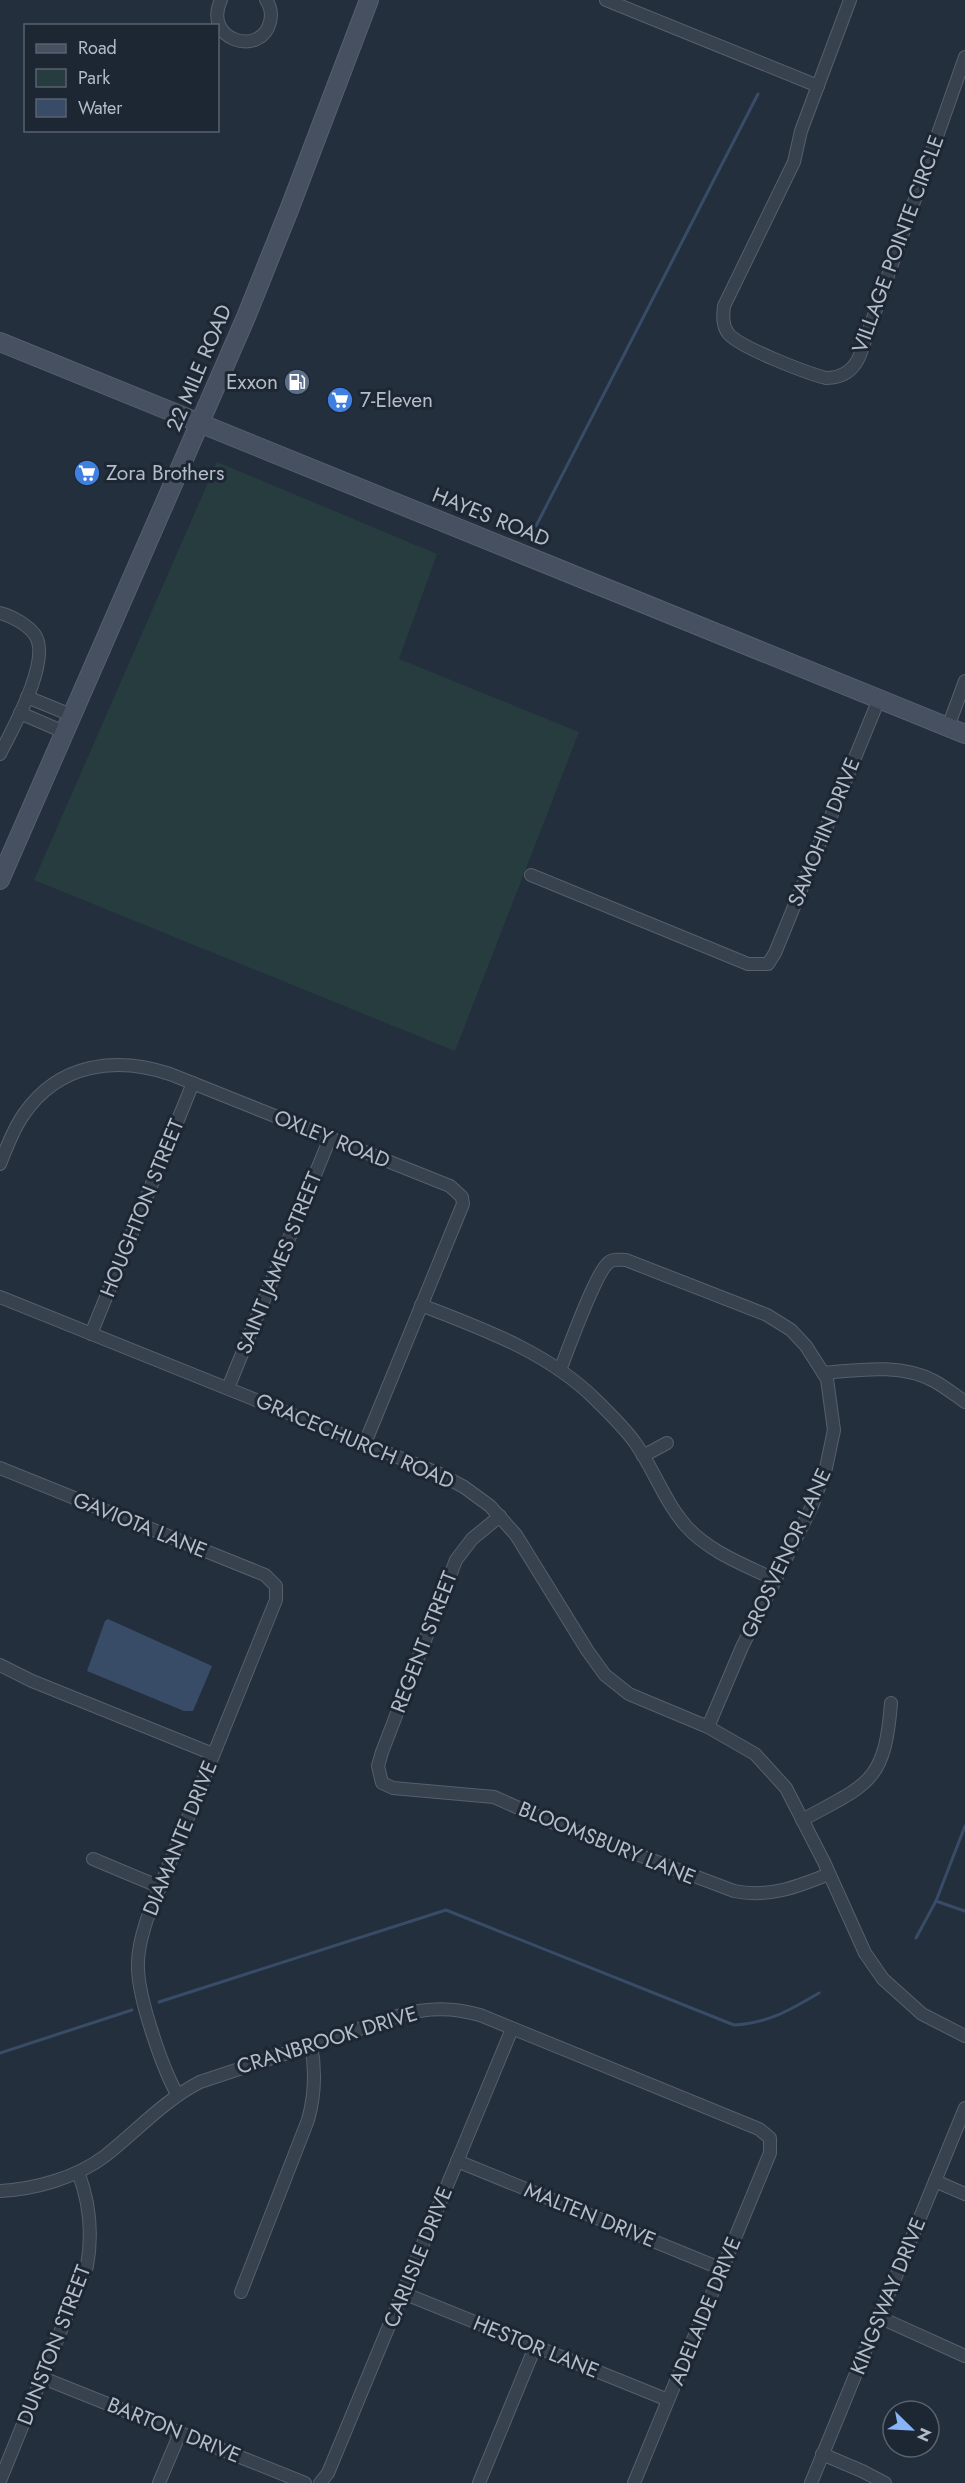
<svg xmlns="http://www.w3.org/2000/svg" width="965" height="2483" viewBox="0 0 965 2483" font-family="Jost,sans-serif">
<style>
.green{fill:#263c3f}
.water{fill:#394c67}
.lines{fill:none;stroke-linecap:round;stroke-linejoin:round}
.stream{stroke:#394c67;stroke-width:3}
.street-casing{stroke:#565f6c;stroke-width:14}
.secondary-casing{stroke:#565f6c;stroke-width:20}
.street{stroke:#38414e;stroke-width:12}
.secondary{stroke:#465061;stroke-width:18}
.labels{text-anchor:middle;stroke-width:6;stroke-linejoin:round;paint-order:stroke}
.street-label{font-size:21px;fill:#b4bcc9;stroke:#1d2633}
.poi-label{font-size:21px;fill:#b4bcc9;stroke:#1d2633;text-anchor:start}
</style>
<rect width="100%" height="100%" fill="#242f3e"/>
<!-- green -->
<path class="green" d="M 217,462 L 437,554 L 399,659 L 579,732 L 455,1051 L 34,880 Z"/>
<!-- water -->
<path class="water" d="M 108,1619 L 212,1666 L 193,1711 L 184,1711 L 87,1671 L 105,1621 Z"/>
<g class="lines">
<!-- stream -->
<g class="stream">
<path d="M 536,526 L 758,94"/>
<path d="M 936,1901 L 965,1911"/>
<path d="M 916,1938 L 936,1901 L 965,1826"/>
<path d="M 159,2002 L 446,1910 L 734,2025 C 769,2023 790,2010 819,1993"/>
<path d="M 0,2053 L 132,2010"/>
</g>
<!-- street casing -->
<g class="street-casing">
<g id="street">
<path d="M 221,0 C 202,40 261,58 270,22 C 272,14 271,7 266,0"/>
<path d="M 606,0 L 818,86"/>
<path d="M 850,0 L 801,131 L 794,162 L 724,306 C 723,315 722,325 728,333 C 738,347 807,373 826,378 C 843,378 854,370 860,355 L 965,57"/>
<path d="M 0,613 C 12,616 28,625 35,635 C 52,660 12,730 0,754"/>
<path d="M 27,697 L 71,715"/>
<path d="M 20,713 L 64,732"/>
<path d="M 948,727 L 965,681"/>
<path d="M 531,875 L 748,964 L 768,964 L 775,953 L 879,699"/>
<path d="M 0,1164 C 7,1147 13,1129 24,1114 C 59,1063 116,1056 170,1074 L 450,1186 L 462,1197 L 463,1204 L 365,1443"/>
<path d="M 0,1297 L 440,1474 L 464,1487 L 490,1506 L 516,1535 L 587,1650 L 605,1675 L 629,1694 L 708,1727 L 755,1754 L 786,1788 L 824,1862 L 865,1953 L 883,1979 L 922,2014 L 965,2036"/>
<path d="M 421,1305 C 483,1329 548,1352 596,1400 C 610,1414 625,1428 636,1444 C 654,1470 665,1502 686,1526 C 709,1552 745,1565 776,1580"/>
<path d="M 91,1334 L 193,1083"/>
<path d="M 560,1370 C 568,1350 595,1274 608,1263 C 613,1258 620,1260 626,1260 L 767,1315 L 791,1330 L 806,1346 L 827,1379 L 834,1430 L 826,1468 L 812,1506 L 742,1647 L 708,1727"/>
<path d="M 823,1373 C 858,1370 901,1363 934,1381 C 945,1387 955,1395 965,1402"/>
<path d="M 228,1388 L 330,1138"/>
<path d="M 643,1456 L 667,1443"/>
<path d="M 0,1468 L 265,1575 L 276,1586 L 276,1600 L 147,1919 C 142,1935 137,1952 138,1969 C 139,2000 162,2067 177,2094"/>
<path d="M 500,1516 L 472,1539 L 456,1560 L 382,1752 L 378,1766 L 382,1783 L 393,1788 L 494,1797 L 541,1818 L 734,1891 C 769,1898 797,1887 829,1874"/>
<path d="M 0,1665 L 32,1681 L 213,1754"/>
<path d="M 802,1820 C 868,1784 885,1783 891,1703"/>
<path d="M 93,1859 L 160,1887"/>
<path d="M 457,2161 L 722,2269"/>
<path d="M 935,2181 L 965,2194"/>
<path d="M 0,2191 C 35,2189 76,2178 105,2156 C 137,2131 163,2101 200,2082 L 401,2015 C 428,2007 453,2007 480,2015 L 759,2129 L 770,2138 L 770,2153 L 634,2483"/>
<path d="M 241,2292 L 308,2120 C 315,2095 316,2071 311,2045"/>
<path d="M 403,2293 L 668,2400"/>
<path d="M 879,2317 L 965,2356"/>
<path d="M 43,2378 L 305,2483"/>
<path d="M 822,2454 L 862,2471 L 885,2483"/>
<path d="M 0,2481 L 87,2266 C 93,2233 90,2203 78,2172"/>
<path d="M 159,2483 L 180,2433"/>
<path d="M 320,2483 L 328,2473 L 512,2029"/>
<path d="M 479,2483 L 535,2347"/>
<path d="M 811,2483 L 965,2108"/>
</g>
</g>
<!-- secondary casing -->
<g class="secondary-casing">
<g id="secondary">
<path d="M 0,342 L 965,734"/>
<path d="M 0,880 L 246,317 L 289,210 L 369,0"/>
</g>
</g>
<!-- street -->
<use href="#street" class="street"/>
<!-- secondary -->
<use href="#secondary" class="secondary"/>
</g>
<!-- icons -->
<defs>
<g id="fuel-disc" transform="scale(1.35)"><circle r="9.5" fill="#5c6f8a" stroke="#1d2633"/><path d="M-5.5-6h7V0h2V4h1.3V-2.5L3-4.5l.8-.8L6-3V5H2.5V1h-1V6h-7ZM-4.2-4.7v3.2H.2V-4.7Z" fill="#fff"/></g>
<g id="supermarket-disc" transform="scale(1.35)"><circle r="9.5" fill="#3f7fe0" stroke="#1d2633"/><path d="M-6-5.5h2.5l.6 2H6L4.5 2H-2.5L-4.4-4H-6ZM-1.5 3.2a1.3 1.3 0 1 0 .1 0ZM3 3.2a1.3 1.3 0 1 0 .1 0Z" fill="#fff"/></g>
</defs>
<g fill-rule="evenodd">
<use href="#fuel-disc" x="297" y="382"/>
<use href="#supermarket-disc" x="340" y="400"/>
<use href="#supermarket-disc" x="87" y="473"/>
</g>
<g class="labels">
<!-- street labels -->
<g class="street-label">
<text transform="translate(898 244) rotate(-70)" y="7">VILLAGE POINTE CIRCLE</text>
<text transform="translate(199 368) rotate(-67)" y="7">22 MILE ROAD</text>
<text transform="translate(491 517) rotate(22)" y="7">HAYES ROAD</text>
<text transform="translate(824 832) rotate(-68)" y="7">SAMOHIN DRIVE</text>
<text transform="translate(332 1139) rotate(22)" y="7">OXLEY ROAD</text>
<text transform="translate(142 1208) rotate(-68)" y="7">HOUGHTON STREET</text>
<text transform="translate(279 1263) rotate(-68)" y="7">SAINT JAMES STREET</text>
<text transform="translate(355 1441) rotate(23)" y="7">GRACECHURCH ROAD</text>
<text transform="translate(140 1525) rotate(22)" y="7">GAVIOTA LANE</text>
<text transform="translate(786 1553) rotate(-65)" y="7">GROSVENOR LANE</text>
<text transform="translate(424 1642) rotate(-69)" y="7">REGENT STREET</text>
<text transform="translate(180 1838) rotate(-68)" y="7">DIAMANTE DRIVE</text>
<text transform="translate(607 1843) rotate(22)" y="7">BLOOMSBURY LANE</text>
<text transform="translate(327 2040) rotate(-17)" y="7">CRANBROOK DRIVE</text>
<text transform="translate(590 2215) rotate(22)" y="7">MALTEN DRIVE</text>
<text transform="translate(418 2257) rotate(-68)" y="7">CARLISLE DRIVE</text>
<text transform="translate(888 2296) rotate(-68)" y="7">KINGSWAY DRIVE</text>
<text transform="translate(705 2311) rotate(-68)" y="7">ADELAIDE DRIVE</text>
<text transform="translate(54 2345) rotate(-69)" y="7">DUNSTON STREET</text>
<text transform="translate(536 2347) rotate(22)" y="7">HESTOR LANE</text>
<text transform="translate(174 2430) rotate(22)" y="7">BARTON DRIVE</text>
</g>
<!-- poi labels -->
<g class="poi-label">
<text x="278" y="389" text-anchor="end">Exxon</text>
<text x="360" y="407">7-Eleven</text>
<text x="106" y="480">Zora Brothers</text>
</g>
</g>
<!-- legend -->
<rect x="24" y="24" width="195" height="108" fill="#1d2633" stroke="#59626f" stroke-width="1.5"/>
<rect x="36" y="44" width="30" height="9" fill="#465061" stroke="#59626f" stroke-width="1.5"/>
<text x="78" y="54" font-size="18" fill="#b4bcc9">Road</text>
<rect x="36" y="69" width="30" height="18" fill="#263c3f" stroke="#59626f" stroke-width="1.5"/>
<text x="78" y="84" font-size="18" fill="#b4bcc9">Park</text>
<rect x="36" y="99" width="30" height="18" fill="#394c67" stroke="#59626f" stroke-width="1.5"/>
<text x="78" y="114" font-size="18" fill="#b4bcc9">Water</text>
<!-- north arrow -->
<g transform="translate(911 2429) rotate(114)"><circle r="28" fill="#1d2633" stroke="#59626f" stroke-width="1.5"/>
<path d="M0-4.5L10 22L0 15L-10 22Z" fill="#8ab4f8"/>
<text y="-9" font-size="16" font-weight="bold" text-anchor="middle" fill="#b4bcc9">N</text>
</g>
</svg>
